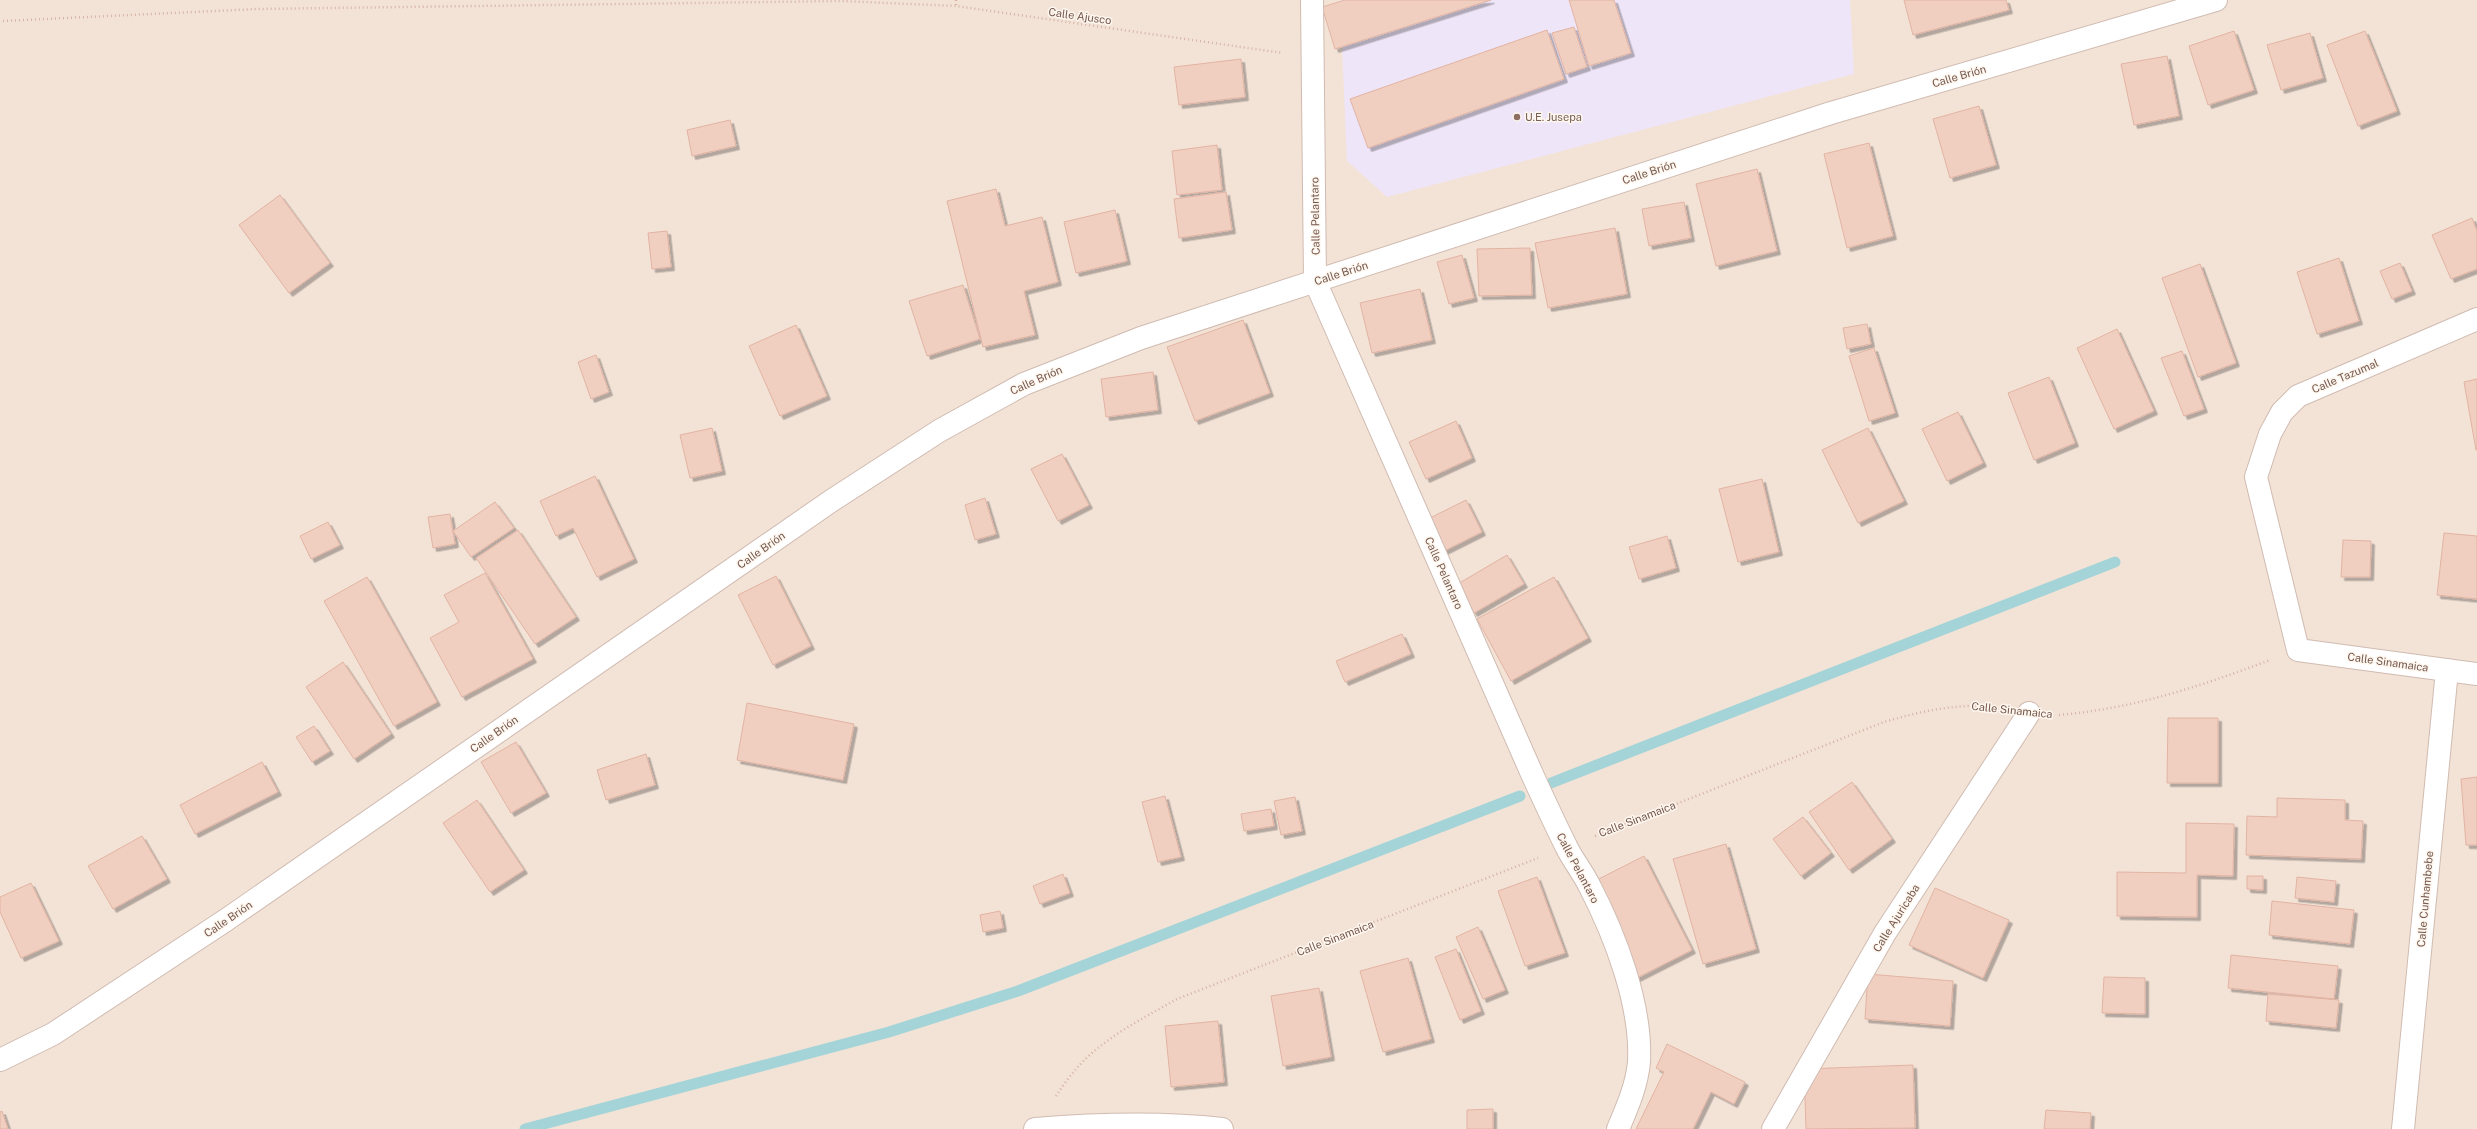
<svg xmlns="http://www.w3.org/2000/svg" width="2477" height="1129" viewBox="0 0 2477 1129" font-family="'Public Sans',sans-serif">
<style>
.residential{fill:#f3e3d7}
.education{fill:#efe5f8}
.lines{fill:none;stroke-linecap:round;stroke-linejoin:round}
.stream{stroke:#a4d4d7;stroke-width:11}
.building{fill:#f0cfc1;stroke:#e2b3a2;filter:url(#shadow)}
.street-casing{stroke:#d0bbb1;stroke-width:24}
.path{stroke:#d6b2a4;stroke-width:2.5;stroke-dasharray:1 3;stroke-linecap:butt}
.street{stroke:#fff;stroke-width:22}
.education-dot{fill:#8d6e63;stroke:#fef7ef;stroke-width:1.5}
.labels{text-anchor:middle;stroke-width:3;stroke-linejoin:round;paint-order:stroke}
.street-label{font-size:11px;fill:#75574d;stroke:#fef7ef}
.education-label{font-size:11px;fill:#785e54;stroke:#fef7ef;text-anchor:start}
</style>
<defs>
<filter id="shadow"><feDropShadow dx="3.5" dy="3.5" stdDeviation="0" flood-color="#0004"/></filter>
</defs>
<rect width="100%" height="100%" fill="#fcf2e8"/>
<!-- residential -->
<rect class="residential" x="0" y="0" width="2477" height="1129"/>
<!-- education -->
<path class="education" d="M 1340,0 L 1850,0 L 1854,74 L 1387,197 L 1347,161 Z"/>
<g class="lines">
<!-- stream -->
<g class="stream">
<path d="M 1551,783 L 2115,562"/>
<path d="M 525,1129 L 889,1032 L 1018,991 L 1520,796"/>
</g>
</g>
<!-- building -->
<g class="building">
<path d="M 1345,0 L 1491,0 L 1335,49 L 1322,7 Z"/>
<path d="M 1569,0 L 1614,0 L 1631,53 L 1589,66 Z"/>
<path d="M 1904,0 L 2006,0 L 2009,10 L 1913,35 Z"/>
<path d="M 1574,27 L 1587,67 L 1566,74 L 1552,33 Z"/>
<path d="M 1547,30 L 1564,79 L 1368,148 L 1350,99 Z"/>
<path d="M 2234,31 L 2254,90 L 2208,105 L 2189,46 Z"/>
<path d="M 2365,31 L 2397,111 L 2358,126 L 2327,45 Z"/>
<path d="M 2310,33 L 2323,78 L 2281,90 L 2267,45 Z"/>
<path d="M 2167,56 L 2179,116 L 2134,125 L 2121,64 Z"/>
<path d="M 1241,59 L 1245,97 L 1179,105 L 1174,67 Z"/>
<path d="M 1979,106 L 1996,165 L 1950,178 L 1933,119 Z"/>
<path d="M 730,120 L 736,146 L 692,156 L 687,130 Z"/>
<path d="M 1869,143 L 1893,236 L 1847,248 L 1824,154 Z"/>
<path d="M 1217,145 L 1222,190 L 1177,195 L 1172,151 Z"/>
<path d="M 1757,169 L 1777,251 L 1716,266 L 1696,184 Z"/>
<path d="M 996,189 L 1005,226 L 1042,217 L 1058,282 L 1024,291 L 1035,335 L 983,347 L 947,201 Z"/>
<path d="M 1226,192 L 1232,230 L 1179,238 L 1174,199 Z"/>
<path d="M 280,195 L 330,263 L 289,293 L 239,225 Z"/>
<path d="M 1684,202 L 1691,238 L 1649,246 L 1642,209 Z"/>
<path d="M 1115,210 L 1127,261 L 1076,273 L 1064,222 Z"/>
<path d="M 2472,218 L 2477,231 L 2477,269 L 2451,279 L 2432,235 Z"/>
<path d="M 1615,228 L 1627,294 L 1548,308 L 1535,243 Z"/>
<path d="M 667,231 L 671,267 L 652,269 L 648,233 Z"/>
<path d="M 1530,248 L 1532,295 L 1479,296 L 1477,249 Z"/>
<path d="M 1462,255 L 1474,298 L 1449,304 L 1437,262 Z"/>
<path d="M 2339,258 L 2359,321 L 2317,334 L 2297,272 Z"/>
<path d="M 2400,263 L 2412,291 L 2392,299 L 2380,271 Z"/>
<path d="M 2200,264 L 2236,363 L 2198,377 L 2162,278 Z"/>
<path d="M 963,285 L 980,339 L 927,356 L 909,301 Z"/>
<path d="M 1420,289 L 1432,340 L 1372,353 L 1360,303 Z"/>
<path d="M 1243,320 L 1270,393 L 1195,421 L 1167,347 Z"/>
<path d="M 1867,324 L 1871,344 L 1847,349 L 1843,328 Z"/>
<path d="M 796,325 L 827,396 L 780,416 L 749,346 Z"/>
<path d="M 2117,329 L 2154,411 L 2114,429 L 2077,348 Z"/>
<path d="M 1874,348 L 1895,413 L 1869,421 L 1849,356 Z"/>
<path d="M 2182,351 L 2204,409 L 2184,416 L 2161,358 Z"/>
<path d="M 596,355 L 609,392 L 591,399 L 578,362 Z"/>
<path d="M 1153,372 L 1158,410 L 1106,417 L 1101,379 Z"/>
<path d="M 2049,377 L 2075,443 L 2034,460 L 2008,393 Z"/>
<path d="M 2477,379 L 2477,450 L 2476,450 L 2464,382 Z"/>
<path d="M 1958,412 L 1983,463 L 1947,481 L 1922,429 Z"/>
<path d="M 1456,421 L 1472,458 L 1426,479 L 1409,442 Z"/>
<path d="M 712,428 L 722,471 L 690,478 L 680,435 Z"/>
<path d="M 1868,428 L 1904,501 L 1858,523 L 1822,450 Z"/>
<path d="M 1062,454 L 1089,505 L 1058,521 L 1031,469 Z"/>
<path d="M 595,476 L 634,559 L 597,577 L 573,528 L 556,536 L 540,501 Z"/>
<path d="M 1762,479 L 1779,552 L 1738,562 L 1719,489 Z"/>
<path d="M 985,498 L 996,534 L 975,540 L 965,505 Z"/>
<path d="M 1466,500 L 1482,532 L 1438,554 L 1422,522 Z"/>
<path d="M 495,502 L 514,528 L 471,557 L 453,531 Z"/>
<path d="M 450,514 L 455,544 L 433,548 L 428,517 Z"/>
<path d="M 328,522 L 340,545 L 311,559 L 300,536 Z"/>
<path d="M 518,530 L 576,617 L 535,644 L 476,558 Z"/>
<path d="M 2444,533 L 2477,536 L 2477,599 L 2437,595 Z"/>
<path d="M 1667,536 L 1676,568 L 1639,579 L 1629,547 Z"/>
<path d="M 2343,540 L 2371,541 L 2370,577 L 2341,577 Z"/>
<path d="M 1507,555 L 1524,584 L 1474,613 L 1456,585 Z"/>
<path d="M 485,573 L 533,659 L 462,697 L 430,638 L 459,622 L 444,595 Z"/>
<path d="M 776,576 L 811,646 L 773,665 L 738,595 Z"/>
<path d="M 367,577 L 437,702 L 394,726 L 324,601 Z"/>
<path d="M 1554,577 L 1588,638 L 1511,681 L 1477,619 Z"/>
<path d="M 1402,634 L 1411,654 L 1345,682 L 1336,661 Z"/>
<path d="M 343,662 L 391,734 L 354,759 L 306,687 Z"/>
<path d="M 747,703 L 854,724 L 843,780 L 737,760 Z"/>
<path d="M 2168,718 L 2218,718 L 2218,783 L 2167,783 Z"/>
<path d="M 314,726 L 330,751 L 312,762 L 296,737 Z"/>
<path d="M 516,742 L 546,793 L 511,813 L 481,762 Z"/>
<path d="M 646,754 L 655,785 L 606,800 L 597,770 Z"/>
<path d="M 262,762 L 278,792 L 195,834 L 180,805 Z"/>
<path d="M 2477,777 L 2477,845 L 2466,845 L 2461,779 Z"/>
<path d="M 1852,782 L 1892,839 L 1849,870 L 1809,812 Z"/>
<path d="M 1165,796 L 1181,857 L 1158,862 L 1142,802 Z"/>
<path d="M 1295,797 L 1302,831 L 1281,835 L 1274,801 Z"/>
<path d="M 2277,798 L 2345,800 L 2345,820 L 2363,821 L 2361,859 L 2246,855 L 2247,816 L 2277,817 Z"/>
<path d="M 477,800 L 524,870 L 490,892 L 443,823 Z"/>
<path d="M 1271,809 L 1274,826 L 1244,831 L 1241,814 Z"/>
<path d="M 1803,817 L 1831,853 L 1801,876 L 1773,839 Z"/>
<path d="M 2186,823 L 2234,824 L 2233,876 L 2197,875 L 2197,917 L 2117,916 L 2117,872 L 2186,873 Z"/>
<path d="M 142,836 L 167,879 L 113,909 L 88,866 Z"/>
<path d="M 1726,844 L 1756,949 L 1703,964 L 1673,859 Z"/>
<path d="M 1644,856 L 1692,950 L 1629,982 L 1581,888 Z"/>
<path d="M 1063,874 L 1070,893 L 1040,904 L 1033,886 Z"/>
<path d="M 2247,876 L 2263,876 L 2263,890 L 2247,889 Z"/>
<path d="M 1537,877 L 1565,953 L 1525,966 L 1498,891 Z"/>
<path d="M 2297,877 L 2336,881 L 2334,902 L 2295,898 Z"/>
<path d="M 31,883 L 59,941 L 21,958 L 0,912 L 0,897 Z"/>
<path d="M 1935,888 L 2009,920 L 1983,978 L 1909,945 Z"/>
<path d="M 2272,901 L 2354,910 L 2350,944 L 2269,935 Z"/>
<path d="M 1000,911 L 1003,928 L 983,932 L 980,915 Z"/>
<path d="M 1478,927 L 1505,990 L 1483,999 L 1456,937 Z"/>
<path d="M 1456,949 L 1481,1011 L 1460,1020 L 1435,957 Z"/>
<path d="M 2231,955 L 2338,966 L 2334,999 L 2228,988 Z"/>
<path d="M 1408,958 L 1431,1039 L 1383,1052 L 1360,971 Z"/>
<path d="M 1868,974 L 1953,981 L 1950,1026 L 1865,1019 Z"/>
<path d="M 2104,977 L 2145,978 L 2145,1014 L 2102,1013 Z"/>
<path d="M 1319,988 L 1331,1057 L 1283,1066 L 1271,996 Z"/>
<path d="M 2268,994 L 2339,1000 L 2336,1028 L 2266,1021 Z"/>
<path d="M 1218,1021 L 1224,1082 L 1171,1087 L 1165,1026 Z"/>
<path d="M 1667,1044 L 1745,1082 L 1734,1104 L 1711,1092 L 1693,1129 L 1636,1129 L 1664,1072 L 1656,1068 Z"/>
<path d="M 1913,1065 L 1915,1128 L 1806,1129 L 1804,1069 Z"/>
<path d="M 1493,1109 L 1493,1129 L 1467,1129 L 1467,1110 Z"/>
<path d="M 2046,1110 L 2091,1113 L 2090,1129 L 2044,1129 Z"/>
<path d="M 2,1111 L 8,1129 L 0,1129 L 0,1112 Z"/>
</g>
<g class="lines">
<!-- street casing -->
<g class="street-casing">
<g id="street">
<path d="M 1312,0 L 1315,281 L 1532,774 C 1543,798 1554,822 1566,846 C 1572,859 1582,871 1589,885 C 1615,935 1642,1005 1639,1062 C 1637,1085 1627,1108 1618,1129"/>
<path d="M 2477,319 L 2298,396 L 2282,412 L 2270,434 L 2256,477 L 2298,650 L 2477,674"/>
<path d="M 0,1060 L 53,1034 L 226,920 L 831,501 L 939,431 L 1024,384 L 1141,338 L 1831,113 L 2216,0"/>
<path d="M 1035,1129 C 1097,1124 1161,1122 1222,1129"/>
<path d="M 1773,1129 L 1885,933 L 2029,713"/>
<path d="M 2403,1129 L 2447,670"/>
</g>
</g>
<!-- path -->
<g class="path">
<path d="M 956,0 L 956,6"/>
<path d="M 3,21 L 257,9 L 842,1 L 956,6 L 1283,53"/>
<path d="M 2059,715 C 2136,708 2198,687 2270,660"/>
<path d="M 1595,836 L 1884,722 C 1922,711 1957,703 1997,707"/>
<path d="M 1056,1096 C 1062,1087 1069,1077 1076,1069 C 1103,1038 1142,1019 1177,999 L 1538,858"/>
</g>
<!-- street -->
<use href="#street" class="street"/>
</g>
<!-- markers -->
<circle class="education-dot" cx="1517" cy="117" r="4"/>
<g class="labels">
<!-- street labels -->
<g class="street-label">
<text transform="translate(1080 16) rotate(8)" y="4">Calle Ajusco</text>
<text transform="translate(1959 76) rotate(-16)" y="4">Calle Brión</text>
<text transform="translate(1649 172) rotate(-18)" y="4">Calle Brión</text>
<text transform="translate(1315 216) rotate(-91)" y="4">Calle Pelantaro</text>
<text transform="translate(1341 273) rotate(-18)" y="4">Calle Brión</text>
<text transform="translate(2345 376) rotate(-23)" y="4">Calle Tazumal</text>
<text transform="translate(1036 380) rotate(-24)" y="4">Calle Brión</text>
<text transform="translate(761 550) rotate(-35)" y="4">Calle Brión</text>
<text transform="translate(1444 573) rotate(66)" y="4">Calle Pelantaro</text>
<text transform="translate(2388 662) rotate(8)" y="4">Calle Sinamaica</text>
<text transform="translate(2012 710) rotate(6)" y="4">Calle Sinamaica</text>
<text transform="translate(494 734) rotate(-35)" y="4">Calle Brión</text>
<text transform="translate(1637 819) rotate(-21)" y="4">Calle Sinamaica</text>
<text transform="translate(1578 868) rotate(62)" y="4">Calle Pelantaro</text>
<text transform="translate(2425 899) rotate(-85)" y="4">Calle Cunhambebe</text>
<text transform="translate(1896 918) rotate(-58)" y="4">Calle Ajuricaba</text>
<text transform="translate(228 919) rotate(-34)" y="4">Calle Brión</text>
<text transform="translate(1335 938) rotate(-21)" y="4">Calle Sinamaica</text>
</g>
<!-- education labels -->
<g class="education-label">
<text x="1525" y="121">U.E. Jusepa</text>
</g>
</g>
</svg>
